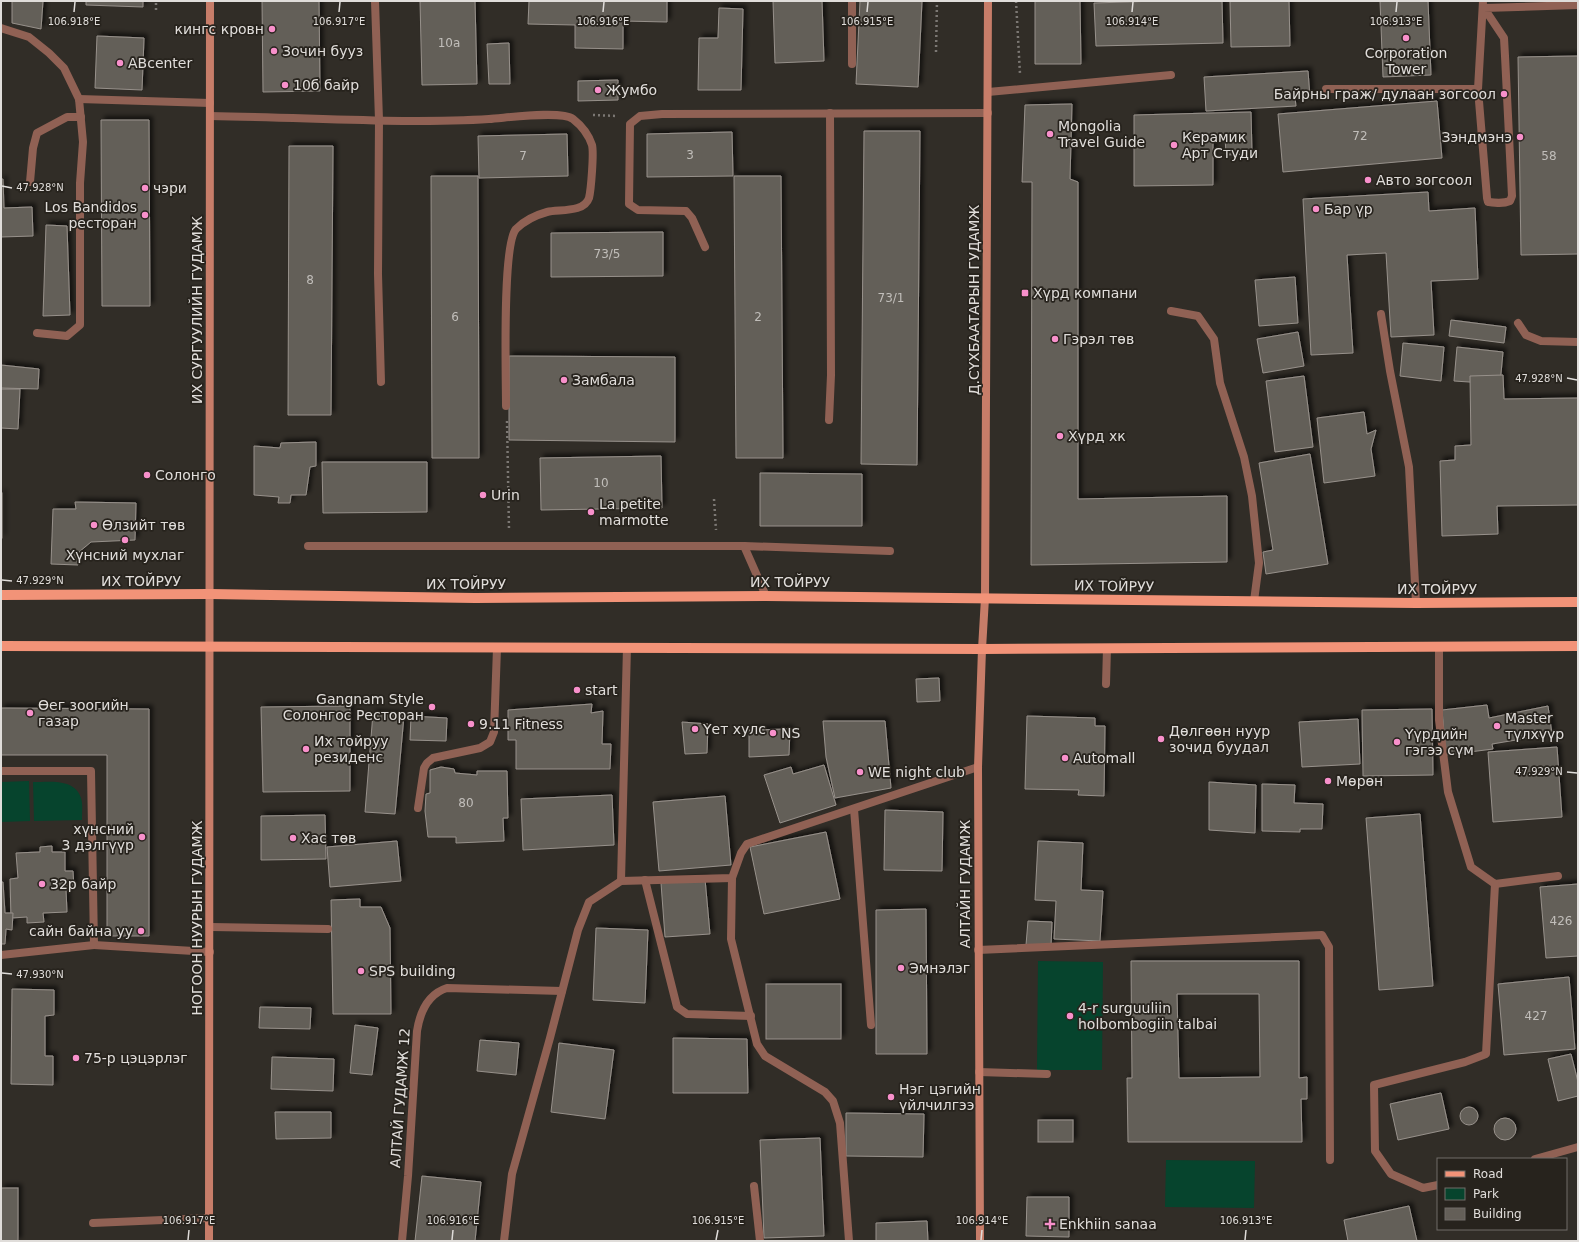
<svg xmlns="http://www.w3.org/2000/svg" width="1579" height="1242" viewBox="0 0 1579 1242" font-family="'DejaVu Sans',sans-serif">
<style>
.green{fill:#06442d}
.building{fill:#645f58;stroke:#97918b;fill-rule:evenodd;filter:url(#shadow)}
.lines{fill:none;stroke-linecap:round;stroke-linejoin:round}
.path{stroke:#7c7874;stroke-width:2.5;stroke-dasharray:2 3;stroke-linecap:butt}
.service{stroke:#906154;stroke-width:8}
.minor{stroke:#906154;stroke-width:8}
.secondary{stroke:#c77d69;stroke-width:8}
.primary{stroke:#f29378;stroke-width:10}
.ticks{fill:none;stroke:#e0ddda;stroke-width:1.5}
.poi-dot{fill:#f890cb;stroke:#27231d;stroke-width:1.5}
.labels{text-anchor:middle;stroke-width:3.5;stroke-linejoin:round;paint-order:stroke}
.number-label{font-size:12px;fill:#c1beba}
.poi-label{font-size:14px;fill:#e0ddda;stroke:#27231d;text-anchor:start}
.street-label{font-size:14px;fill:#e0ddda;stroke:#27231d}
.ticks-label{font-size:10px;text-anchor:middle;fill:#e0ddda;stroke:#27231d;stroke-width:3.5;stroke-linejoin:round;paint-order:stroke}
</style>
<defs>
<filter id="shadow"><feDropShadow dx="3.5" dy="-3.5" stdDeviation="2" flood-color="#0009"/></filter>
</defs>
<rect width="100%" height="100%" fill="#312d27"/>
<!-- green -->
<g class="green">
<path d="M 29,781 L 30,821 L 1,822 L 1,782 Z"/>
<path d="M 33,782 C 49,782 75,778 81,798 C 83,804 82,813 82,820 L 34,821 Z"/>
<path d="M 1038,961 L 1103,962 L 1102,1070 L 1037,1070 Z"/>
<path d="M 1166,1160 L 1255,1161 L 1254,1208 L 1165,1207 Z"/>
</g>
<!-- building -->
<g class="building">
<path d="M 12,1 L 43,1 L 41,29 L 12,23 Z"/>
<path d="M 86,1 L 143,1 L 143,7 L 86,5 Z"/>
<path d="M 262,1 L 319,1 L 320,91 L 263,92 Z"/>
<path d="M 420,1 L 475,1 L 477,84 L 422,85 Z"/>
<path d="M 529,1 L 667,1 L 667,22 L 623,21 L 623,49 L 575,48 L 575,25 L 528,24 Z"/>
<path d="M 773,1 L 822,1 L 824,61 L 775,63 Z"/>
<path d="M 860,1 L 922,1 L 918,87 L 856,84 Z"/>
<path d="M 1035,1 L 1080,1 L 1081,64 L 1035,64 Z"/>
<path d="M 1158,1 L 1222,1 L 1223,43 L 1096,46 L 1094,3 Z"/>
<path d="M 1230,1 L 1289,1 L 1290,46 L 1231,47 Z"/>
<path d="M 1380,1 L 1428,1 L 1431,75 L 1383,77 Z"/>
<path d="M 719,8 L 743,9 L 741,90 L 698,90 L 699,38 L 718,38 Z"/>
<path d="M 97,36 L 144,38 L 142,90 L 95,88 Z"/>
<path d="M 509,43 L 510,84 L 489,84 L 487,44 Z"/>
<path d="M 1578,56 L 1578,254 L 1521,255 L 1518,57 Z"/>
<path d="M 1308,71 L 1310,97 L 1295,98 L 1296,106 L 1206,111 L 1204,77 Z"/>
<path d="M 618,80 L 618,100 L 578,101 L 578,81 Z"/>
<path d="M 1437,101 L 1442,158 L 1283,172 L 1278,114 Z"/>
<path d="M 1072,104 L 1070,179 L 1078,182 L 1078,499 L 1227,496 L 1227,562 L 1031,565 L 1032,182 L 1022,182 L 1025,105 Z"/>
<path d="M 1251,112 L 1252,154 L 1226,155 L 1225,136 L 1213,136 L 1213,185 L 1134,186 L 1134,115 Z"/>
<path d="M 101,120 L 149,120 L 150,306 L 102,306 Z"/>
<path d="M 864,131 L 920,131 L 917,465 L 861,464 Z"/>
<path d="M 732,132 L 733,176 L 647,177 L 647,134 Z"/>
<path d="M 567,134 L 568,176 L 479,178 L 478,136 Z"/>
<path d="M 289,146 L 333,146 L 331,415 L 288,415 Z"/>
<path d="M 431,176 L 478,176 L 479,458 L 432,458 Z"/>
<path d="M 734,176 L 781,176 L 783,458 L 736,458 Z"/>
<path d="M 1,179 L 3,179 L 4,208 L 32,207 L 33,236 L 1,237 Z"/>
<path d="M 1428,192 L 1429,211 L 1475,208 L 1478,279 L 1431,281 L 1434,335 L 1391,337 L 1386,253 L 1347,255 L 1353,353 L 1311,355 L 1303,199 Z"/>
<path d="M 46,225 L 67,226 L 70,315 L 43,316 Z"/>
<path d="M 663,232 L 663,276 L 551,277 L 551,233 Z"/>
<path d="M 1295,277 L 1298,323 L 1259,326 L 1255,280 Z"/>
<path d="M 1451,320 L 1506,327 L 1504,343 L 1449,336 Z"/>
<path d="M 1298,332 L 1304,366 L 1263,373 L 1257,339 Z"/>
<path d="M 1403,343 L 1444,347 L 1441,381 L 1400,376 Z"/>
<path d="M 1457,347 L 1503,352 L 1500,384 L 1454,381 Z"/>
<path d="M 509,356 L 675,357 L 675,442 L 509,440 Z"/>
<path d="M 1,365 L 39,369 L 38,389 L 1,388 Z"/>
<path d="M 1503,375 L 1504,399 L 1578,398 L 1578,505 L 1497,506 L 1498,534 L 1442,536 L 1440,461 L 1455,460 L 1455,446 L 1471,445 L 1470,376 Z"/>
<path d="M 1304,376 L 1313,447 L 1275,452 L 1266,381 Z"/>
<path d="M 1,389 L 20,389 L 18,429 L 1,428 Z"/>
<path d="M 1364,412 L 1367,434 L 1376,430 L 1371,449 L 1375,476 L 1324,483 L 1317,418 Z"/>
<path d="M 316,442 L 316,466 L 310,467 L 306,495 L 291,495 L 290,503 L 278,503 L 279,497 L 254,495 L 254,446 L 280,448 L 281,443 Z"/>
<path d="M 1310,454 L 1328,564 L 1266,574 L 1263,552 L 1273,550 L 1259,463 Z"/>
<path d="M 661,456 L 662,508 L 541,510 L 540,458 Z"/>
<path d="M 322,462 L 427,462 L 427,512 L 323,513 Z"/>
<path d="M 760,473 L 862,474 L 862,526 L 760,526 Z"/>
<rect x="1" y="493" width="1" height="45"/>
<path d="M 75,502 L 136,503 L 135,540 L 91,542 L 79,552 L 78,565 L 51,564 L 53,509 L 76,509 Z"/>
<path d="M 939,678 L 940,701 L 917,702 L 916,679 Z"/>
<path d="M 592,704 L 591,713 L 603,711 L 602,744 L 611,744 L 610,769 L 516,769 L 516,740 L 508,740 L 508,710 Z"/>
<path d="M 1487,705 L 1489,718 L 1548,706 L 1552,734 L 1492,744 L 1493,749 L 1446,755 L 1442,710 Z"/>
<path d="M 350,706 L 350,791 L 263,792 L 261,707 Z"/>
<path d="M 1,708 L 149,709 L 149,936 L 107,936 L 107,755 L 1,755 Z"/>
<path d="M 1432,709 L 1433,775 L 1363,776 L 1362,710 Z"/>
<path d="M 373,713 L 404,716 L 395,814 L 365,812 Z"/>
<path d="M 411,716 L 447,718 L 446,741 L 410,740 Z"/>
<path d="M 1027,716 L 1095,718 L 1095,726 L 1105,726 L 1104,796 L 1078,795 L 1079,790 L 1025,789 Z"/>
<path d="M 1358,719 L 1360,764 L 1302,767 L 1299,722 Z"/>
<path d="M 823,721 L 885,721 L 891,788 L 835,798 L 826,757 Z"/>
<path d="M 682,722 L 708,724 L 707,753 L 685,754 Z"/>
<path d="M 790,729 L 789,755 L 749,757 L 749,730 Z"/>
<path d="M 1557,747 L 1562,817 L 1493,822 L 1488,752 Z"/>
<path d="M 824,765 L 836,805 L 780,823 L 764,775 L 791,767 L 793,774 Z"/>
<path d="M 441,767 L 454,769 L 455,773 L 477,775 L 477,771 L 507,771 L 508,818 L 503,818 L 504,841 L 456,843 L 456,837 L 428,837 L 425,811 L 426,794 L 430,793 L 430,770 Z"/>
<path d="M 1209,782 L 1256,785 L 1255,833 L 1209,830 Z"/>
<path d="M 1262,784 L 1295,785 L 1294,803 L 1323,804 L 1322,829 L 1300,829 L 1300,832 L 1262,831 Z"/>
<path d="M 612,795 L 614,845 L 523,850 L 521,799 Z"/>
<path d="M 725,796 L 731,865 L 659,871 L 653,802 Z"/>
<path d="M 885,810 L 943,812 L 942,871 L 884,870 Z"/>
<path d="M 1420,814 L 1433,986 L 1379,990 L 1366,818 Z"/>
<path d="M 325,815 L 326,859 L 261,860 L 261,816 Z"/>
<path d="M 826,832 L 840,899 L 764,914 L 750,847 Z"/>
<path d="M 397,841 L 401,881 L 330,887 L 327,847 Z"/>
<path d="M 1038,841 L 1083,843 L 1081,890 L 1103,891 L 1100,941 L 1054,939 L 1056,901 L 1035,900 Z"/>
<path d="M 52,846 L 52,852 L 65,852 L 65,871 L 73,871 L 74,889 L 66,890 L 67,912 L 43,913 L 44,922 L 27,923 L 27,917 L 11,918 L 10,879 L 18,878 L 16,853 L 40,852 L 40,847 Z"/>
<path d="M 705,879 L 710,934 L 665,937 L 661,883 Z"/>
<path d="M 1,882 L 3,882 L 5,913 L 13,913 L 12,930 L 6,929 L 5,944 L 1,944 Z"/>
<path d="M 1578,884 L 1578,956 L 1546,958 L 1540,887 Z"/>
<path d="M 360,899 L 360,907 L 381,907 L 390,928 L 391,1014 L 333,1014 L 331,900 Z"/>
<path d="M 926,909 L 927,1054 L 876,1054 L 876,910 Z"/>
<path d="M 1028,921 L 1052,922 L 1051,946 L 1026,945 Z"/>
<path d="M 596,928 L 648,930 L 645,1003 L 593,1000 Z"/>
<path d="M 1131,961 L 1299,961 L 1299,1078 L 1307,1077 L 1307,1099 L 1301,1099 L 1302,1142 L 1128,1142 L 1127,1078 L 1132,1078 ZM 1177,994 L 1259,994 L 1260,1077 L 1179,1078 Z"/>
<path d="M 1569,977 L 1575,1049 L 1504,1055 L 1498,984 Z"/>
<rect x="766" y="984" width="75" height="55"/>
<path d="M 12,989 L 54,990 L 54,1015 L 45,1016 L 45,1056 L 53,1056 L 53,1085 L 11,1084 Z"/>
<path d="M 260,1007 L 311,1008 L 310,1029 L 259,1028 Z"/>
<path d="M 355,1025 L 378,1028 L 372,1075 L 350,1073 Z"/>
<path d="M 673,1038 L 747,1039 L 748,1093 L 673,1093 Z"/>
<path d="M 480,1040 L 519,1043 L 516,1075 L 477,1071 Z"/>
<path d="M 559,1043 L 614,1050 L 605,1119 L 551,1112 Z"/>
<path d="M 1571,1054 L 1578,1082 L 1578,1096 L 1558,1101 L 1548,1059 Z"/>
<path d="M 272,1057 L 334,1059 L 333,1091 L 271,1089 Z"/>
<path d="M 1441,1093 L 1449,1129 L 1398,1140 L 1390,1104 Z"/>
<circle cx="1469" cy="1116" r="9"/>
<path d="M 275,1112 L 331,1112 L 331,1138 L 276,1139 Z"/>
<path d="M 846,1113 L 924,1114 L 923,1157 L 846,1156 Z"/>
<circle cx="1505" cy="1129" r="11"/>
<rect x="1038" y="1120" width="35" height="22"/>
<path d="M 820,1138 L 824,1236 L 764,1238 L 760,1140 Z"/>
<path d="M 422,1176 L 481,1182 L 475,1241 L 415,1241 Z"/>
<rect x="1" y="1188" width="17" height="53"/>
<path d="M 1027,1197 L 1069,1197 L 1069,1237 L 1026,1236 Z"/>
<path d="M 1409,1206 L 1417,1241 L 1348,1241 L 1344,1220 Z"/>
<path d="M 927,1221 L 928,1241 L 876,1241 L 876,1223 Z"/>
</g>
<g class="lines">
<!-- path -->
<g class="path">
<path d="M 1016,1 L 1020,74"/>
<path d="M 156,10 L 156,1"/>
<path d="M 936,52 L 937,1"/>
<path d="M 593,115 L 618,116"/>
<path d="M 507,421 L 509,530"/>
<path d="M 714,499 L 716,530"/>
</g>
<!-- service -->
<g class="service">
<path d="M 375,1 L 379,120 L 378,274 L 381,382"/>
<path d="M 852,1 L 852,64"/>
<path d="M 1483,1 L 1478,89 L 1487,198 L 1488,202 C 1496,203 1503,204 1510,201 L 1512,196 L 1505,56 L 1504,38 L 1484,8 L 1578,5"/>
<path d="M 1326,89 L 1478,89"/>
<path d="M 988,92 L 1171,75"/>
<path d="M 210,116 C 275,117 339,120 403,121 C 432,121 460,121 489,119 C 506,118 561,110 573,119 C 582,126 589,136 592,145 C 594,153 591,190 589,198 C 584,213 559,209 547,212 C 536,215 524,221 516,229 C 502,245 506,378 506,406"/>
<path d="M 30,182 L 33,148 L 37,133 L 67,117 L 81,117"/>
<path d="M 705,247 L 692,218 L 686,211 L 638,210 L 629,204 L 630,124 L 640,116 L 662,114 L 988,113"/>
<path d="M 1171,311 L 1198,316 L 1214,339 L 1220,383 L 1244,457 L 1252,496 L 1259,563 L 1254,601"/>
<path d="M 1381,314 L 1390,371 L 1409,467 L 1416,603"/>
<path d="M 829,420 L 831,375 L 830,113"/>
<path d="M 308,546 L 744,546 L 766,596"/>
<path d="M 744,546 L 890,551"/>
<path d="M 1106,684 L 1107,648"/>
<path d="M 418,808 L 424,768 L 427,763 L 433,758 L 480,748 L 490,742 L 494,732 L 497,648"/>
<path d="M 854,809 L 871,1025"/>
<path d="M 211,927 L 328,929"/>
<path d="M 978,950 L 1322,935 L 1329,947 L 1330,1160"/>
<path d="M 979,1072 L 1047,1074"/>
<path d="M 93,1223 L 209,1218"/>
</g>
<!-- minor -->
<g class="minor">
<path d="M 1,28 L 29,37 L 49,53 L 64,68 L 79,99 L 83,142 L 80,183 L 80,325 L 67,336 L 37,333"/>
<path d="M 79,99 L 210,103"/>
<path d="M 1518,323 L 1526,335 L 1541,341 L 1578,342"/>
<path d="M 1439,646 L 1439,720 L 1448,792 L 1471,867 L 1495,884 L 1558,876"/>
<path d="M 1,771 L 91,771 L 94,945 L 210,952"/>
<path d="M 732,878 L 731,939 L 757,1044 L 765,1056 L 825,1092 L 833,1101 L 840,1123 L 849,1241"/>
<path d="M 645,880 L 677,1007 L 687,1014 L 751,1016"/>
<path d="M 621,881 L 732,878 L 741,853 L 747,844 L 978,767"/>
<path d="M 1,955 L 94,945"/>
<path d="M 1535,1159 L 1578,1147"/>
<path d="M 1438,1185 L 1423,1188 L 1391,1174 L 1375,1151 L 1374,1085 L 1465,1062 L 1486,1054 L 1495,884"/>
<path d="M 754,1186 L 760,1241"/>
<path d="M 402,1241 L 408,1176 L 417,1031 C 420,1012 428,994 447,988 L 562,991"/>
<path d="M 504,1241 L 512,1174 L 550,1038 L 578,930 L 589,902 L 621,881 L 627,647"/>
</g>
<!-- secondary -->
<g class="secondary">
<path d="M 209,1241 L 210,1"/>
<path d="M 980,1241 L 978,767 L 982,649 L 985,598 L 988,1"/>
</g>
<!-- primary -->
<g class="primary">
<path d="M 1,595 L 210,594 L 475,598 L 766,596 L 1416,603 L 1578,602"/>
<path d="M 1,646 L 982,649 L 1578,646"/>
</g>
</g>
<!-- ticks -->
<path class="ticks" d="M 74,12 L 75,2M 339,12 L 340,2M 603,12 L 604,2M 867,12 L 868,2M 1132,12 L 1133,2M 1396,12 L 1397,2M 2,186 L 12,188M 1567,378 L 1577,380M 2,580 L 12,581M 1567,772 L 1577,773M 2,973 L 12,974M 188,1240 L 189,1230M 452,1240 L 453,1230M 716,1240 L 718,1230M 981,1240 L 982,1230M 1245,1240 L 1246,1230"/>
<!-- markers -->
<g class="poi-dot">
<circle cx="272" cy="29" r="4"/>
<circle cx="1406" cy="38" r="4"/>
<circle cx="274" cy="51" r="4"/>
<circle cx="120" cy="63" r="4"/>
<circle cx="285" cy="85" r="4"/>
<circle cx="598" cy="90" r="4"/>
<circle cx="1504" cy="94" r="4"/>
<circle cx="1050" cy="134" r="4"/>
<circle cx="1520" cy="137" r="4"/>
<circle cx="1174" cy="145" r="4"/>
<circle cx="1368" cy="180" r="4"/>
<circle cx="145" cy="188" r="4"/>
<circle cx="1316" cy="209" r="4"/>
<circle cx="145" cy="215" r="4"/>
<rect x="1021" y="289" width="8" height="8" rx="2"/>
<circle cx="1055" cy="339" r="4"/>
<circle cx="564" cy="380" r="4"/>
<circle cx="1060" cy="436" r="4"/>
<circle cx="147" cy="475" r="4"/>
<circle cx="483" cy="495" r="4"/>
<circle cx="591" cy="512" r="4"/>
<circle cx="94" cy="525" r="4"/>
<circle cx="125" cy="540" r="4"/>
<circle cx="577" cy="690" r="4"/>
<circle cx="432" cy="707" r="4"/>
<circle cx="30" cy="713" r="4"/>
<circle cx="471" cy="724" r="4"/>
<circle cx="1497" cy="726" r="4"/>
<circle cx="695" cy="729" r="4"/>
<circle cx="773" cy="733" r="4"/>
<circle cx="1161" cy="739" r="4"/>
<circle cx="1397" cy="742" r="4"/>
<circle cx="306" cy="749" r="4"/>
<circle cx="1065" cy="758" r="4"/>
<circle cx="860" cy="772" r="4"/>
<circle cx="1328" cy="781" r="4"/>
<circle cx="142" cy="837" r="4"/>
<circle cx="293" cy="838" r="4"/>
<circle cx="42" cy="884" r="4"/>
<circle cx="141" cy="931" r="4"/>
<circle cx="901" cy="968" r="4"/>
<circle cx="361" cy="971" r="4"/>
<circle cx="1070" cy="1016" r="4"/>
<circle cx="76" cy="1058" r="4"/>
<circle cx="891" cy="1097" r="4"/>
<path d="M1048 1218h4v4h4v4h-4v4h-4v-4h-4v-4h4z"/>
</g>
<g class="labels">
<!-- number labels -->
<g class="number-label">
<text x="449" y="47">10а</text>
<text x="1360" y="140">72</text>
<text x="690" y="159">3</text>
<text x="523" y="160">7</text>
<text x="1549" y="160">58</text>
<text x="607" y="258">73/5</text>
<text x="310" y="284">8</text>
<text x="891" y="302">73/1</text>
<text x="455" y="321">6</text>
<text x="758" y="321">2</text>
<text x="601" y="487">10</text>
<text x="466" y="807">80</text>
<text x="1561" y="925">426</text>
<text x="1536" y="1020">427</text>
</g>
<!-- poi labels -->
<g class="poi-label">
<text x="264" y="34" text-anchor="end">кингс кровн</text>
<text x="282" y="56">Зочин бууз</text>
<text x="1406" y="58" text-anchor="middle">Corporation<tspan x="1406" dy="16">Tower</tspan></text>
<text x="128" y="68">ABcenter</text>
<text x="293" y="90">10б байр</text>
<text x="606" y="95">Жумбо</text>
<text x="1496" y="99" text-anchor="end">Байрны граж/ дулаан зогсоол</text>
<text x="1058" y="131">Mongolia<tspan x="1058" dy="16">Travel Guide</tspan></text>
<text x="1182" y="142">Керамик<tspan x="1182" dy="16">Арт Студи</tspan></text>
<text x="1512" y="142" text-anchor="end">Зэндмэнэ</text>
<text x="1376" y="185">Авто зогсоол</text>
<text x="153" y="193">чэри</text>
<text x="137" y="212" text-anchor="end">Los Bandidos<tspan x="137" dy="16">ресторан</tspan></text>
<text x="1324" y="214">Бар үр</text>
<text x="1033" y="298">Хүрд компани</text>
<text x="1063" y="344">Гэрэл төв</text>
<text x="572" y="385">Замбала</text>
<text x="1068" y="441">Хүрд хк</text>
<text x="155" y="480">Солонго</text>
<text x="491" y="500">Urin</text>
<text x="599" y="509">La petite<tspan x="599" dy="16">marmotte</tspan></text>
<text x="102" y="530">Өлзийт төв</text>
<text x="125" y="560" text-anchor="middle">Хүнсний мухлаг</text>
<text x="585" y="695">start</text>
<text x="424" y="704" text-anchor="end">Gangnam Style<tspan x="424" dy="16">Cолонгос Pесторан</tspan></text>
<text x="38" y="710">Өег зоогийн<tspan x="38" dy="16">газар</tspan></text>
<text x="1505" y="723">Master<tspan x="1505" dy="16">түлхүүр</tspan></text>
<text x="479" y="729">9.11 Fitness</text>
<text x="703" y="734">Үет хулс</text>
<text x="1169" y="736">Дөлгөөн нуур<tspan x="1169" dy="16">зочид буудал</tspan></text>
<text x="781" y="738">NS</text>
<text x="1405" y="739">Үүрдийн<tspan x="1405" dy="16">гэгээ сүм</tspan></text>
<text x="314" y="746">Их тойруу<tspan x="314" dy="16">резиденс</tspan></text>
<text x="1073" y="763">Automall</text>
<text x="868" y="777">WE night club</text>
<text x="1336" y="786">Мөрөн</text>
<text x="134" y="834" text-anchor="end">хүнсний<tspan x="134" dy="16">3 дэлгүүр</tspan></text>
<text x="301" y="843">Хас төв</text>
<text x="50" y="889">32р байр</text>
<text x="133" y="936" text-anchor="end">сайн байна уу</text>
<text x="909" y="973">Эмнэлэг</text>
<text x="369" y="976">SPS building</text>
<text x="1078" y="1013">4-r surguuliin<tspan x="1078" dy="16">holbombogiin talbai</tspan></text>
<text x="84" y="1063">75-р цэцэрлэг</text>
<text x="899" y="1094">Нэг цэгийн<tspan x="899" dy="16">үйлчилгээ</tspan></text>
<text x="1059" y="1229">Enkhiin sanaa</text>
</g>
<!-- street labels -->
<g class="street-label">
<text transform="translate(974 300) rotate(-90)" y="5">Д.СҮХБААТАРЫН ГУДАМЖ</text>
<text transform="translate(197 310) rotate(-90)" y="5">ИХ СУРГУУЛИЙН ГУДАМЖ</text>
<text x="141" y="586">ИХ ТОЙРУУ</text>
<text x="790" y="587">ИХ ТОЙРУУ</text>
<text x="466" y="589">ИХ ТОЙРУУ</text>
<text transform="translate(1114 586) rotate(1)" y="5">ИХ ТОЙРУУ</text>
<text x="1437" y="594">ИХ ТОЙРУУ</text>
<text transform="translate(965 884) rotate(-90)" y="5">АЛТАЙН ГУДАМЖ</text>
<text transform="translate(197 918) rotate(-90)" y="5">НОГООН НУУРЫН ГУДАМЖ</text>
<text transform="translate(400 1098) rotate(-86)" y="5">АЛТАЙ ГУДАМЖ 12</text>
</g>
</g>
<g class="ticks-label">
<text x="74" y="25">106.918°E</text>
<text x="339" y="25">106.917°E</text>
<text x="603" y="25">106.916°E</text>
<text x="867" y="25">106.915°E</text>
<text x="1132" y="25">106.914°E</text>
<text x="1396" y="25">106.913°E</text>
<text x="40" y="191">47.928°N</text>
<text x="1539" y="382">47.928°N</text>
<text x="40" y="584">47.929°N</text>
<text x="1539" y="775">47.929°N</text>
<text x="40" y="978">47.930°N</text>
<text x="189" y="1224">106.917°E</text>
<text x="453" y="1224">106.916°E</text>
<text x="718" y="1224">106.915°E</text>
<text x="982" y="1224">106.914°E</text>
<text x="1246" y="1224">106.913°E</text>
</g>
<!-- border -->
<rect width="1579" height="1242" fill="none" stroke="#e0ddda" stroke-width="4"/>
<!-- legend -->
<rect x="1437" y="1158" width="130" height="72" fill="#27231d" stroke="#716d69"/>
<rect x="1445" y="1171" width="20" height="6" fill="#f29378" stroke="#716d69"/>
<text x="1473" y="1178" font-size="12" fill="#e0ddda">Road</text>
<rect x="1445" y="1188" width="20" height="12" fill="#06442d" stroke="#716d69"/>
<text x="1473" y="1198" font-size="12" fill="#e0ddda">Park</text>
<rect x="1445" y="1208" width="20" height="12" fill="#645f58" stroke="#716d69"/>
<text x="1473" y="1218" font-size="12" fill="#e0ddda">Building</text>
</svg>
